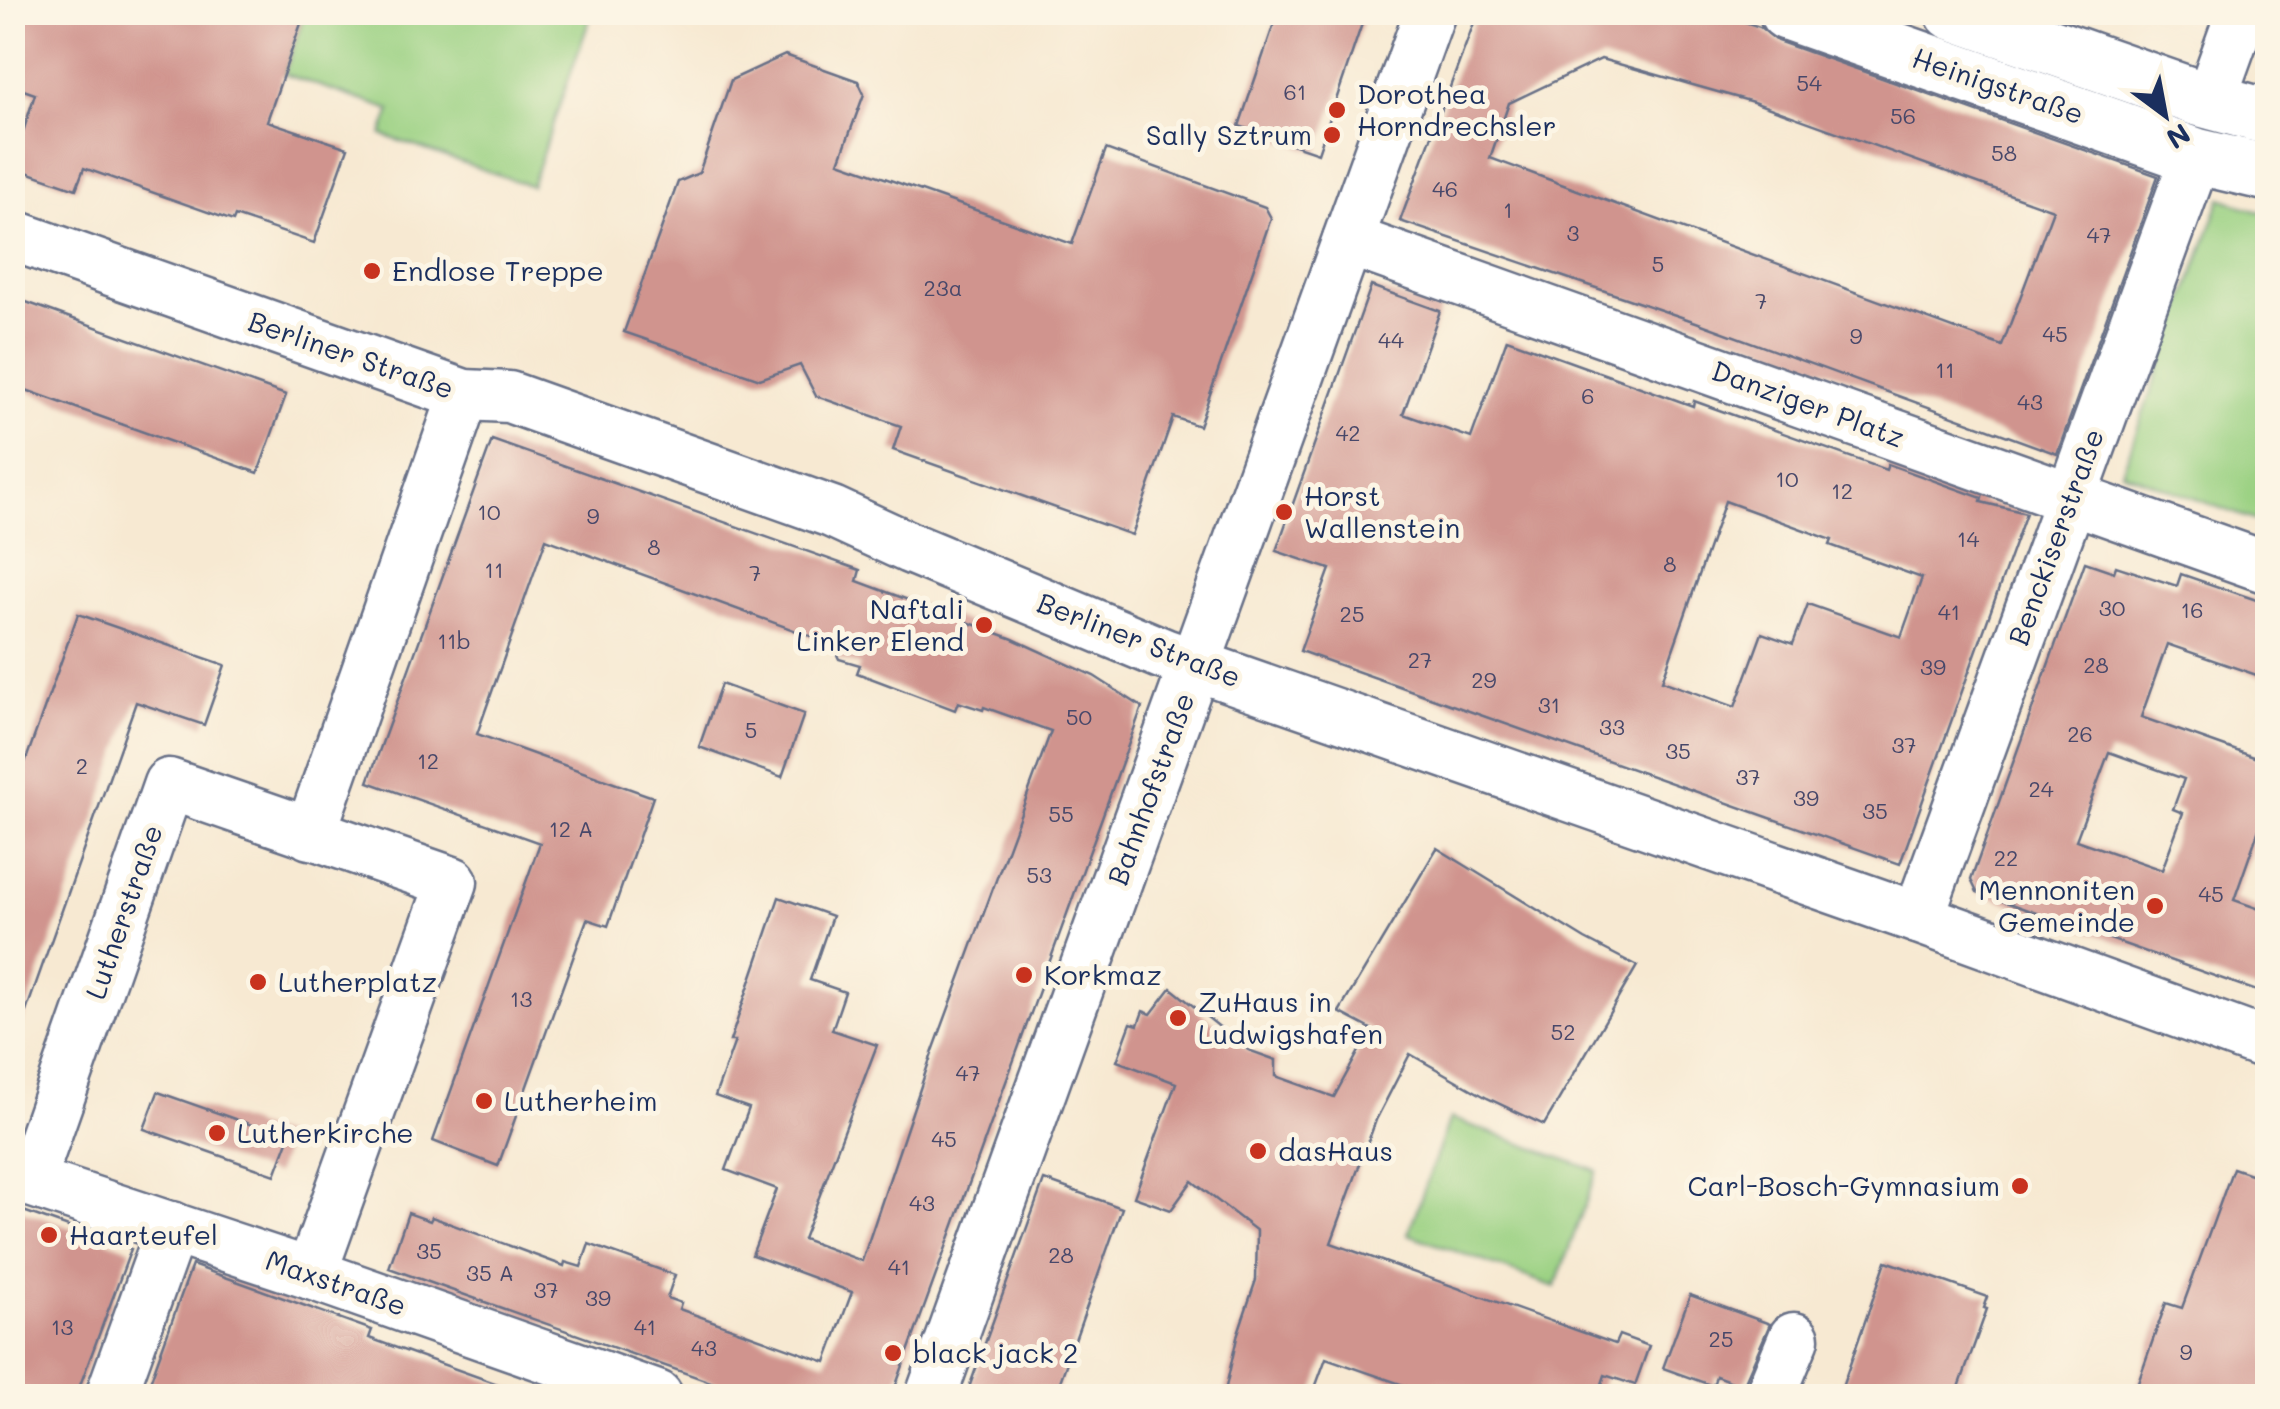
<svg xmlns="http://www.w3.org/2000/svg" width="2280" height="1409" viewBox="0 0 2280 1409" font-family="Mali,sans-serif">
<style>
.green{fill:#9bd183;stroke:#5b8070;stroke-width:2.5}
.building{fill:#d0948e;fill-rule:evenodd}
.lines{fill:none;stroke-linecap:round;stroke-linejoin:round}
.minor-casing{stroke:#687087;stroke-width:55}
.major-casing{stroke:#687087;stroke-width:60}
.minor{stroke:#fff;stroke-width:50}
.major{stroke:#fff;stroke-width:55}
.poi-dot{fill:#c8321e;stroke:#fcf5e5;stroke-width:4}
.labels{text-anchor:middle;stroke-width:10;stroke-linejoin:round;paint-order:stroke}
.number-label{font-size:22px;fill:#48486a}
.street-label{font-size:28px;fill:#1b2f5e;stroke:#fcf5e5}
.poi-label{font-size:28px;fill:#1b2f5e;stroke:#fcf5e5;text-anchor:start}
</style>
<rect width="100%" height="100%" fill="#fcf5e5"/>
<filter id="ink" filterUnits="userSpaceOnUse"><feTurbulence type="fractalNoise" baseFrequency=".01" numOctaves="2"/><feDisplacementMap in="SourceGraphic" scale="20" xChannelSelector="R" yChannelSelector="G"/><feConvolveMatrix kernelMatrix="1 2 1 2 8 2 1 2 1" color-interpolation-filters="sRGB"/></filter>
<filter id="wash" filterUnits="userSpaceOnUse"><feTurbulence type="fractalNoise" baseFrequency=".0048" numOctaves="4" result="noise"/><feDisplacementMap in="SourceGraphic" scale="40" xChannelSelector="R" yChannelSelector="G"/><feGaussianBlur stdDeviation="2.25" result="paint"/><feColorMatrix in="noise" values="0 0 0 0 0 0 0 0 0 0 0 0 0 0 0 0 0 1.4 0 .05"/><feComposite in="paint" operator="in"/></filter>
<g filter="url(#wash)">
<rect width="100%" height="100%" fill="#f7e9d2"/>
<!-- green -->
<g class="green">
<path d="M 305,13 L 305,12 L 592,13 L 531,186 L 382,135 L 391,110 L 284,74 Z"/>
<path d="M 2221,198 L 2267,215 L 2267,525 L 2122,472 Z"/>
<path d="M 1450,1118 L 1597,1171 L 1555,1287 L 1408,1234 Z"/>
</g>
<g id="blocks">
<!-- building -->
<g class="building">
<path d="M 12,12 L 305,12 L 267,121 L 348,148 L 314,243 L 235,216 L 233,221 L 84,168 L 76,189 L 12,167 L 35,94 L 12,86 Z"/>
<path d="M 1278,12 L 1366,12 L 1318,153 L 1239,126 Z"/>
<path d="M 1478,12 L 1715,12 L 1760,27 L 1777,41 L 2158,176 L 2057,454 L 1696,322 L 1400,221 ZM 1601,59 L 1753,102 L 2053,210 L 2002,346 L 1490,158 L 1509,103 Z"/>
<path d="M 785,55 L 858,81 L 864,94 L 839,162 L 1072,244 L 1106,149 L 1265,207 L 1271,218 L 1199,426 L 1173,417 L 1132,535 L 893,450 L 901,426 L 816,396 L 800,365 L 760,379 L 624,332 L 678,182 L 699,173 L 731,80 Z"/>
<path d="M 1371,286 L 1440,311 L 1403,414 L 1471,438 L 1507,339 L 1693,406 L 1694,401 L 1886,470 L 1888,464 L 1982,498 L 1981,502 L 2026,513 L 1900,864 L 1300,651 L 1330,569 L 1276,551 ZM 1725,501 L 1832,540 L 1830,545 L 1922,578 L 1901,637 L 1808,604 L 1793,644 L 1762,633 L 1735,707 L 1662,681 Z"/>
<path d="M 12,297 L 286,395 L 258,473 L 12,385 Z"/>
<path d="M 492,440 L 860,570 L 857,581 L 1013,639 L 1094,676 L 1142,707 L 892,1396 L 750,1396 L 389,1268 L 408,1213 L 430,1221 L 432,1217 L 564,1266 L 565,1262 L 581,1267 L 589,1244 L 675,1275 L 667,1298 L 681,1303 L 679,1309 L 826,1362 L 852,1292 L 752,1255 L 777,1189 L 726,1170 L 749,1108 L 715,1096 L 735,1041 L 730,1041 L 779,897 L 832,916 L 810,980 L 845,992 L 832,1030 L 877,1045 L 803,1239 L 862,1261 L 929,1062 L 1051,731 L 984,707 L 983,710 L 958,702 L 955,710 L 857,673 L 860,665 L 839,659 L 832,644 L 546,539 L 477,734 L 653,797 L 608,926 L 587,919 L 498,1166 L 433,1141 L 540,843 L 368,782 Z"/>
<path d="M 2085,562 L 2114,572 L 2116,566 L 2177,586 L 2181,574 L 2268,604 L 2268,679 L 2167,644 L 2141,717 L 2268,762 L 2268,832 L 2259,829 L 2234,900 L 2268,912 L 2268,995 L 1977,892 L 1971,880 ZM 2109,752 L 2184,779 L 2173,809 L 2183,813 L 2162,870 L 2076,840 Z"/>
<path d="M 78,614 L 225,665 L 204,725 L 136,702 L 17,1037 L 12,1036 L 12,799 Z"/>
<path d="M 721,684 L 804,714 L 782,777 L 699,747 Z"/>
<path d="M 1437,848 L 1585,939 L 1637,966 L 1544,1125 L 1487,1098 L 1410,1054 L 1376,1120 L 1331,1243 L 1615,1344 L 1619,1335 L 1649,1346 L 1635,1385 L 1605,1375 L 1598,1396 L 1435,1396 L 1326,1358 L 1312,1396 L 1224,1396 L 1238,1333 L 1256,1280 L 1257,1231 L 1192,1181 L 1171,1210 L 1134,1197 L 1176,1083 L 1117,1061 L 1131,1023 L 1138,1025 L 1143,1011 L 1151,1014 L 1171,988 L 1248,1050 L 1276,1060 L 1276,1076 L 1334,1097 L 1371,1029 L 1339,1012 Z"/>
<path d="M 158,1092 L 289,1138 L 275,1175 L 144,1129 Z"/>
<path d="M 2233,1168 L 2268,1180 L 2268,1396 L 2133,1396 L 2166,1303 L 2182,1308 Z"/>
<path d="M 1044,1180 L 1122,1208 L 1056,1393 L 1038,1387 L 1034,1396 L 966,1396 Z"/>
<path d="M 12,1207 L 131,1249 L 76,1396 L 12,1396 Z"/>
<path d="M 1886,1261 L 1988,1297 L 1984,1308 L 1987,1309 L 1956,1396 L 1839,1396 Z"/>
<path d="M 192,1265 L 372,1330 L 369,1338 L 520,1392 L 520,1396 L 145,1396 Z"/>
<path d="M 1690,1295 L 1770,1324 L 1743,1386 L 1716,1376 L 1713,1386 L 1663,1368 Z"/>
</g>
</g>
</g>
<g filter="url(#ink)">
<use href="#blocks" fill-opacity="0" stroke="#687087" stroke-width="2.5"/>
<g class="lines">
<!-- minor casing -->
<g class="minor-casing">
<g id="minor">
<path d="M 2210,101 L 2242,12"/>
<path d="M 12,235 L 464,395 L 509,397 L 832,512 L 910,548 L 1164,654 L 1918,918 L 2268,1045"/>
<path d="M 1348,240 L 2268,568"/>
<path d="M 310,834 L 464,395"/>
<path d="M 1918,918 L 2196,156"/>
<path d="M 12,1175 L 311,1274 L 657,1396"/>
<path d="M 30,1180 L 169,784 L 452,882 L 311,1274"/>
<path d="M 111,1396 L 172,1227"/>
<path d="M 931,1396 L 1430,12"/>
<path d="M 1770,1396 L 1794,1338"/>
</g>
</g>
<!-- major casing -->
<g class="major-casing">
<g id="major">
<path d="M 1787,12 L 2196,156 L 2268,173"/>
<path d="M 1953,12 L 2198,98 L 2268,117"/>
</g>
</g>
<!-- minor -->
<use href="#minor" class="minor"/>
<!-- major -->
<use href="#major" class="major"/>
</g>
</g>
<!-- markers -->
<g class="poi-dot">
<circle cx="1337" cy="110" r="10"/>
<circle cx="1332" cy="135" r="10"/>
<circle cx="372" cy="271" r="10"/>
<circle cx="1284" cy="512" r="10"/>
<circle cx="984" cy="625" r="10"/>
<circle cx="2155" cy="906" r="10"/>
<circle cx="1024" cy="975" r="10"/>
<circle cx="258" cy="982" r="10"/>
<circle cx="1178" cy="1018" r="10"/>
<circle cx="484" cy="1101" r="10"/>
<circle cx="217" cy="1133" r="10"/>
<circle cx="1258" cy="1151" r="10"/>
<circle cx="2020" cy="1186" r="10"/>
<circle cx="49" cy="1235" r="10"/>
<circle cx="893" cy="1353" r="10"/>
</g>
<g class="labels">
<!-- number labels -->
<g class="number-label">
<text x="1809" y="91">54</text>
<text x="1295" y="100">61</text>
<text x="1903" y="124">56</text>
<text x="2004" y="161">58</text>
<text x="1445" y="197">46</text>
<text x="1508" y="218">1</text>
<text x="1573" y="241">3</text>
<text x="2099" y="243">47</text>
<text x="1658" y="272">5</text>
<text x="943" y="296">23a</text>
<text x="1761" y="309">7</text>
<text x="2055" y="342">45</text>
<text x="1856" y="344">9</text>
<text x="1391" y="348">44</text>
<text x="1945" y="378">11</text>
<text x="1588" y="404">6</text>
<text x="2030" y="410">43</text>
<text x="1348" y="441">42</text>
<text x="1787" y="487">10</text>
<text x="1842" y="499">12</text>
<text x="489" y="520">10</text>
<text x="593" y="524">9</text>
<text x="1968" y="547">14</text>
<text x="654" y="555">8</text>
<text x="1670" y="572">8</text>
<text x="494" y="578">11</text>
<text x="755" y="581">7</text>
<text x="2112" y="616">30</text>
<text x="2192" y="618">16</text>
<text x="1949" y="620">41</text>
<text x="1352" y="622">25</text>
<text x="454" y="649">11b</text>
<text x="1420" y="668">27</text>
<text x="2096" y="673">28</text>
<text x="1933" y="675">39</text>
<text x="1484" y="688">29</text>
<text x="1549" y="713">31</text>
<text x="1079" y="725">50</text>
<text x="1612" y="735">33</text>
<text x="751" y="738">5</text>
<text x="2080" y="742">26</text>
<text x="1904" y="753">37</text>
<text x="1678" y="759">35</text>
<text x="428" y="769">12</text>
<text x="82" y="774">2</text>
<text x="1748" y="785">37</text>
<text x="2041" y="797">24</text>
<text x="1806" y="806">39</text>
<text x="1875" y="819">35</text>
<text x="1061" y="822">55</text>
<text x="571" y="837">12 A</text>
<text x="2006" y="866">22</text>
<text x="1039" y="883">53</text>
<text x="2211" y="902">45</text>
<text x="521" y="1007">13</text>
<text x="1563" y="1040">52</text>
<text x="968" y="1081">47</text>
<text x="944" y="1147">45</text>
<text x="922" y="1211">43</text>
<text x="429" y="1259">35</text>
<text x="1061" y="1263">28</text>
<text x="899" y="1275">41</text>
<text x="490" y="1281">35 A</text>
<text x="546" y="1298">37</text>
<text x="598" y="1306">39</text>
<text x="62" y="1335">13</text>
<text x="645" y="1335">41</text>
<text x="1721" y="1347">25</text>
<text x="704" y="1356">43</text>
<text x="2186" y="1360">9</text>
</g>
<!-- street labels -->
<g class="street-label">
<text transform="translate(1998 86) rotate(19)" y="10">Heinigstraße</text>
<text transform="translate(351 355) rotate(19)" y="10">Berliner Straße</text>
<text transform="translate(1808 404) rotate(20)" y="10">Danziger Platz</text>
<text transform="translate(2056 537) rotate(-70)" y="10">Benckiserstraße</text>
<text transform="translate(1139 640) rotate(21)" y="10">Berliner Straße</text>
<text transform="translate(1151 789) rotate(-70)" y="10">Bahnhofstraße</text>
<text transform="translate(124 912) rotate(-71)" y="10">Lutherstraße</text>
<text transform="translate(336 1283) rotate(19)" y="10">Maxstraße</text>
</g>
<!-- poi labels -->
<g class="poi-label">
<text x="1357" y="104">Dorothea<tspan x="1357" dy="32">Horndrechsler</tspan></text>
<text x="1312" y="145" text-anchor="end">Sally Sztrum</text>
<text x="392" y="281">Endlose Treppe</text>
<text x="1304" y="506">Horst<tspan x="1304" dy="32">Wallenstein</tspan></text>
<text x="964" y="619" text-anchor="end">Naftali<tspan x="964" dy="32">Linker Elend</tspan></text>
<text x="2135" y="900" text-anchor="end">Mennoniten<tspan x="2135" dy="32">Gemeinde</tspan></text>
<text x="1044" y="985">Korkmaz</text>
<text x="278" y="992">Lutherplatz</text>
<text x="1198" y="1012">ZuHaus in<tspan x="1198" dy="32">Ludwigshafen</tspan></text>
<text x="504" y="1111">Lutherheim</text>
<text x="237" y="1143">Lutherkirche</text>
<text x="1278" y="1161">dasHaus</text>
<text x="2000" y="1196" text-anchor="end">Carl-Bosch-Gymnasium</text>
<text x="69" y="1245">Haarteufel</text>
<text x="913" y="1363">black jack 2</text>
</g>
</g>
<!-- margin -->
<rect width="2280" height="1409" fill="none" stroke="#fcf5e5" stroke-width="50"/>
<!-- north arrow -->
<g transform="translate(2165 115) rotate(148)" stroke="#fcf5e5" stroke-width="8" paint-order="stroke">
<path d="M0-8L18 38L0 25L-18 38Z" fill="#1b2f5e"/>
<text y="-15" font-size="28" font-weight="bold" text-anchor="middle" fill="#1b2f5e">N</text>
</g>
</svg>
